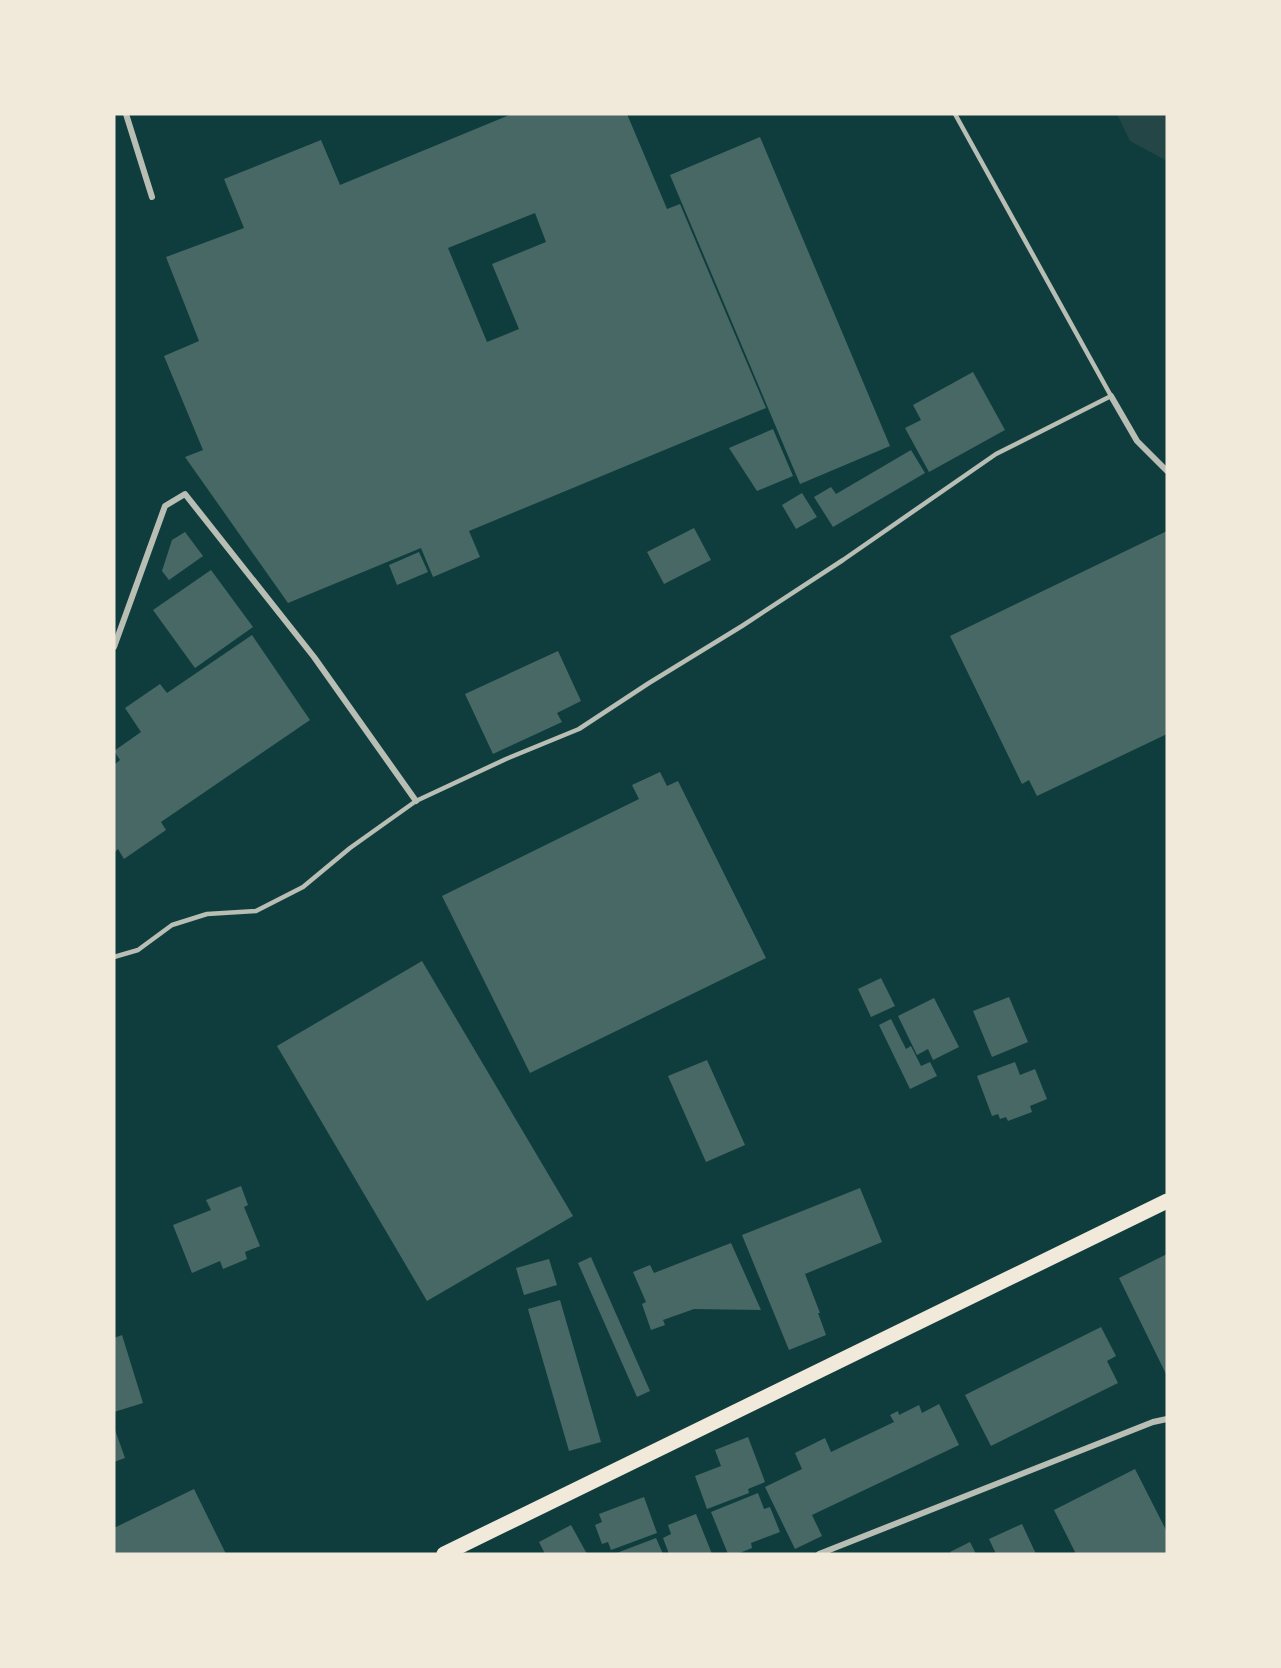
<svg xmlns="http://www.w3.org/2000/svg" width="1281" height="1668" viewBox="0 0 1281 1668" font-family="'Alegreya Sans',sans-serif">
<style>
.green{fill:#244646}
.building{fill:#486865;fill-rule:evenodd}
.lines{fill:none;stroke-linecap:round;stroke-linejoin:round}
.service{stroke:#b8beb3;stroke-width:4.5}
.minor{stroke:#b8beb3;stroke-width:6}
.primary{stroke:#f1e9da;stroke-width:15}
</style>
<rect width="100%" height="100%" fill="#0f3d3e"/>
<!-- green -->
<path class="green" d="M 1117,114 L 1167,114 L 1167,161 L 1130,141 Z"/>
<!-- building -->
<g class="building">
<path d="M 512,114 L 627,114 L 667,209 L 680,204 L 766,408 L 469,531 L 480,557 L 433,577 L 421,548 L 288,603 L 185,457 L 203,450 L 164,356 L 199,341 L 166,257 L 244,228 L 224,179 L 321,140 L 340,185 ZM 535,213 L 546,242 L 492,264 L 519,329 L 487,342 L 448,248 Z"/>
<path d="M 760,137 L 890,446 L 800,484 L 670,175 Z"/>
<path d="M 973,372 L 1005,430 L 929,472 L 905,428 L 921,420 L 913,405 Z"/>
<path d="M 773,429 L 793,476 L 757,491 L 729,448 Z"/>
<path d="M 911,450 L 925,473 L 833,527 L 814,497 L 831,487 L 836,494 Z"/>
<path d="M 802,493 L 817,517 L 796,529 L 782,505 Z"/>
<path d="M 694,528 L 711,560 L 664,584 L 647,552 Z"/>
<path d="M 1167,531 L 1167,734 L 1037,796 L 1029,780 L 1022,784 L 950,636 Z"/>
<path d="M 185,532 L 203,556 L 169,580 L 162,571 L 172,540 Z"/>
<path d="M 419,552 L 428,572 L 397,585 L 389,565 Z"/>
<path d="M 211,570 L 253,627 L 195,668 L 153,610 Z"/>
<path d="M 252,635 L 310,720 L 161,822 L 166,830 L 124,859 L 118,849 L 114,853 L 114,765 L 120,760 L 114,751 L 141,732 L 125,708 L 160,684 L 167,693 Z"/>
<path d="M 558,651 L 581,701 L 557,713 L 562,722 L 493,754 L 465,694 Z"/>
<path d="M 660,772 L 667,786 L 678,781 L 766,958 L 530,1073 L 442,896 L 639,799 L 632,785 Z"/>
<path d="M 422,961 L 573,1216 L 427,1301 L 277,1046 Z"/>
<path d="M 881,978 L 895,1006 L 871,1017 L 858,989 Z"/>
<path d="M 1009,997 L 1028,1042 L 992,1057 L 973,1011 Z"/>
<path d="M 934,998 L 959,1047 L 933,1060 L 928,1049 L 917,1055 L 898,1016 Z"/>
<path d="M 891,1019 L 906,1049 L 911,1046 L 921,1066 L 930,1062 L 937,1076 L 910,1089 L 879,1025 Z"/>
<path d="M 707,1060 L 745,1145 L 706,1162 L 668,1076 Z"/>
<path d="M 1015,1062 L 1020,1075 L 1035,1069 L 1047,1099 L 1030,1106 L 1032,1112 L 1008,1121 L 1006,1117 L 1000,1119 L 998,1114 L 992,1116 L 977,1076 Z"/>
<path d="M 241,1186 L 248,1205 L 244,1207 L 260,1246 L 245,1252 L 247,1259 L 223,1269 L 220,1261 L 192,1273 L 173,1225 L 211,1210 L 206,1200 Z"/>
<path d="M 860,1188 L 882,1242 L 805,1274 L 820,1313 L 818,1313 L 826,1335 L 789,1350 L 742,1235 Z"/>
<path d="M 731,1243 L 761,1310 L 694,1309 L 663,1320 L 665,1325 L 651,1330 L 642,1304 L 646,1302 L 633,1272 L 650,1265 L 654,1273 Z"/>
<path d="M 1167,1254 L 1167,1376 L 1119,1278 Z"/>
<path d="M 591,1257 L 650,1391 L 637,1397 L 578,1263 Z"/>
<path d="M 549,1259 L 557,1285 L 524,1295 L 516,1268 Z"/>
<path d="M 560,1300 L 601,1442 L 569,1451 L 528,1309 Z"/>
<path d="M 1101,1327 L 1116,1356 L 1107,1361 L 1118,1383 L 991,1446 L 965,1395 Z"/>
<path d="M 122,1335 L 143,1403 L 114,1412 L 114,1338 Z"/>
<path d="M 939,1404 L 959,1445 L 812,1515 L 822,1536 L 795,1549 L 765,1487 L 802,1469 L 795,1453 L 825,1438 L 831,1452 L 894,1422 L 890,1415 L 898,1411 L 899,1415 L 919,1405 L 922,1413 Z"/>
<path d="M 114,1427 L 125,1458 L 114,1462 Z"/>
<path d="M 748,1437 L 765,1482 L 748,1489 L 749,1493 L 707,1509 L 695,1476 L 721,1466 L 715,1450 Z"/>
<path d="M 1135,1469 L 1167,1532 L 1167,1554 L 1076,1554 L 1054,1510 Z"/>
<path d="M 194,1489 L 226,1554 L 114,1554 L 114,1528 Z"/>
<path d="M 758,1493 L 764,1509 L 770,1507 L 780,1532 L 751,1543 L 752,1548 L 737,1554 L 728,1554 L 711,1512 Z"/>
<path d="M 644,1497 L 657,1533 L 611,1550 L 608,1542 L 602,1544 L 595,1525 L 602,1522 L 599,1514 Z"/>
<path d="M 696,1514 L 712,1554 L 669,1554 L 663,1538 L 671,1534 L 668,1525 Z"/>
<path d="M 1022,1524 L 1036,1554 L 996,1554 L 989,1539 Z"/>
<path d="M 571,1525 L 587,1554 L 545,1554 L 539,1542 Z"/>
<path d="M 656,1538 L 663,1554 L 614,1554 Z"/>
<path d="M 970,1542 L 976,1554 L 952,1554 L 950,1552 Z"/>
</g>
<g class="lines">
<!-- service -->
<path class="service" d="M 114,957 L 138,950 L 172,925 L 207,914 L 256,911 L 303,887 L 350,848 L 416,801 L 506,759 L 579,729 L 649,683 L 742,626 L 843,560 L 996,454 L 1111,396 L 955,114"/>
<!-- minor -->
<g class="minor">
<path d="M 126,114 L 152,197"/>
<path d="M 1111,396 L 1137,441 L 1167,471"/>
<path d="M 114,647 L 165,506 L 185,494 L 314,657 L 416,801"/>
<path d="M 819,1554 L 1153,1422 L 1167,1419"/>
</g>
<!-- primary -->
<path class="primary" d="M 444,1554 L 1167,1201"/>
</g>
<!-- border -->
<rect width="1281" height="1668" fill="none" stroke="#f1e9da" stroke-width="231"/>
</svg>
